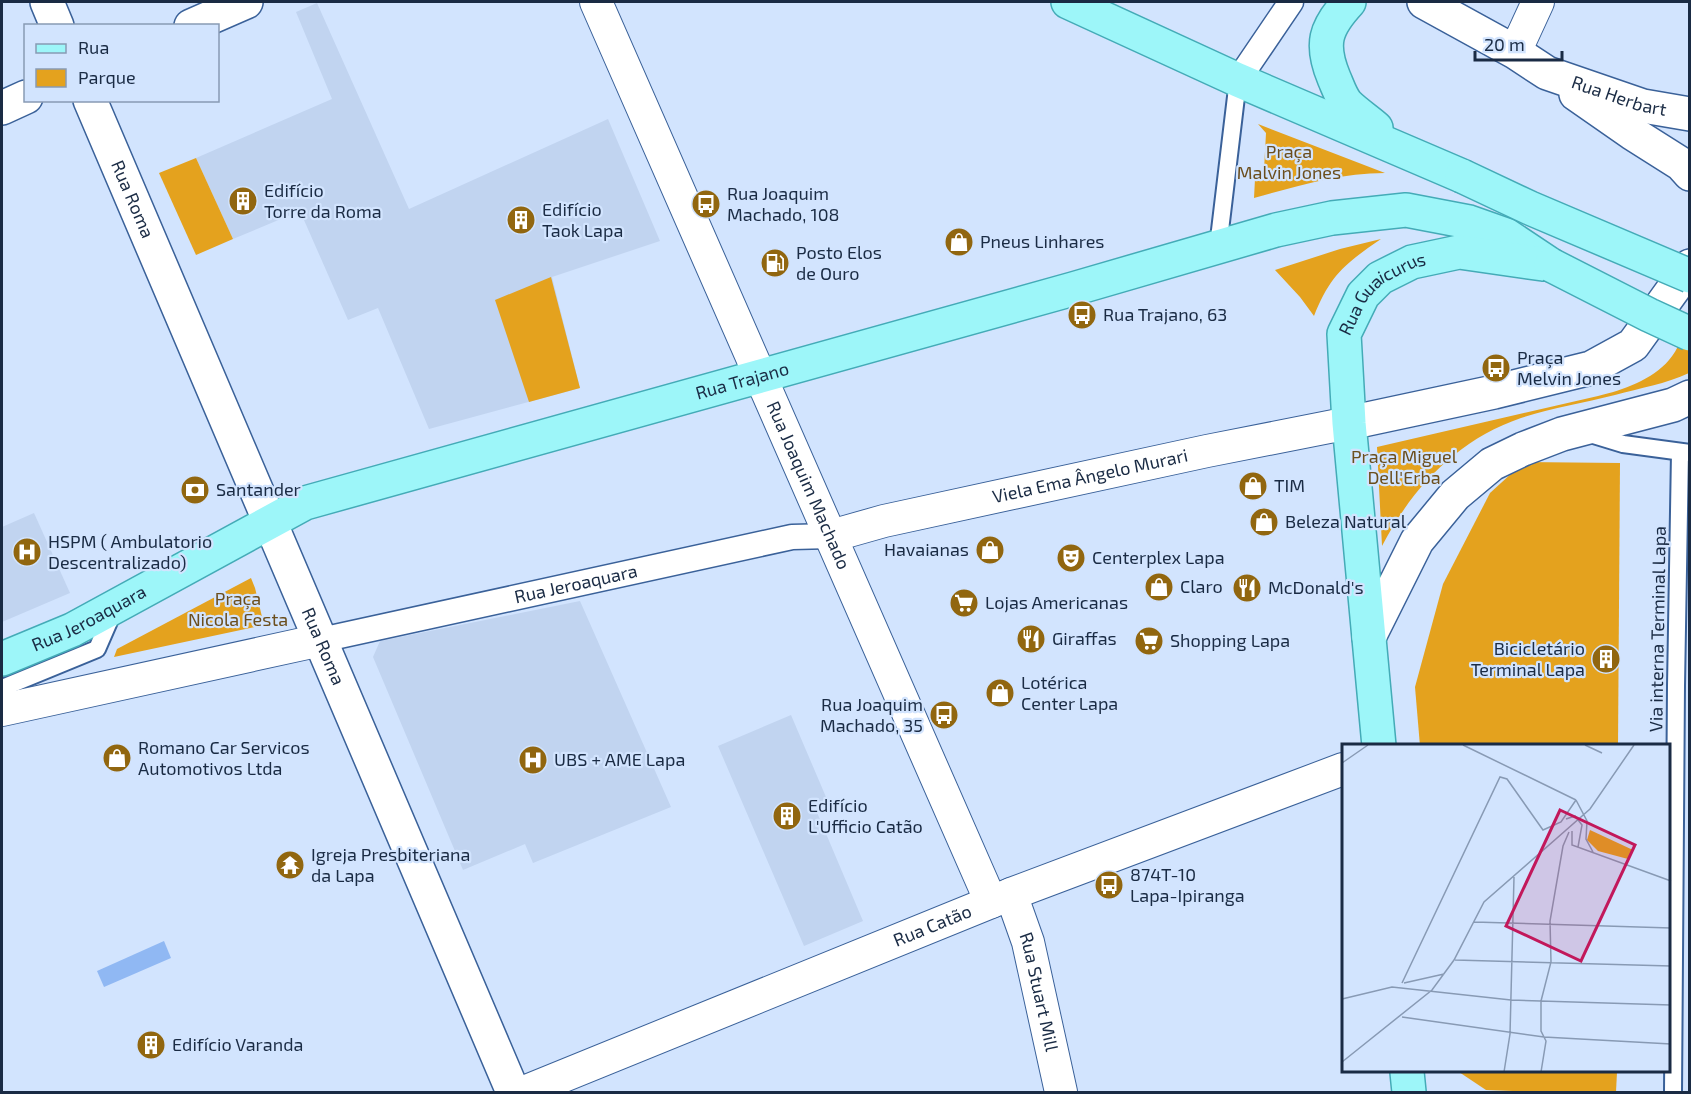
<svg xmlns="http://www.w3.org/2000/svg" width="1691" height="1094" viewBox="0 0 1691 1094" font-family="'Exo 2',sans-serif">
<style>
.built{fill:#c1d4f0}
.green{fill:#e4a21e}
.water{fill:#90b8f3}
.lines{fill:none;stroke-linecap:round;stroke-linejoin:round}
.service-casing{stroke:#3a6199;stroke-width:20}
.pedestrian-casing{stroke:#3a6199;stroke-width:27}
.minor-casing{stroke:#3a6199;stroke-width:34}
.tertiary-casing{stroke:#3a6199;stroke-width:36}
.primary-casing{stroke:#44abb7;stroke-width:36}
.service{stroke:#fff;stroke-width:16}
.pedestrian{stroke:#fff;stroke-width:24}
.minor{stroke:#fff;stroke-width:32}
.tertiary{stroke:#fff;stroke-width:33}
.primary{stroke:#9df6f9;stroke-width:33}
.primary-bridge-casing{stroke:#44abb7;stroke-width:36;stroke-linecap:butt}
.primary-bridge{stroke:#9df6f9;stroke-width:33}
.labels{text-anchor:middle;stroke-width:4.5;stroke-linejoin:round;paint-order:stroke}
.street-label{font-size:18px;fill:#1a2b44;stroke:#d2e4fe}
.park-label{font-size:18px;fill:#6b4e1d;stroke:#d2e4fe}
.poi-label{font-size:18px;fill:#1a2b44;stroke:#d2e4fe;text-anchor:start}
.inset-road{fill:none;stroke:#889ab4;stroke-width:1.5}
.view{fill:#c2185b;fill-opacity:0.15;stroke:#c2185b;stroke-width:3}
.inset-edge{fill:none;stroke:#1a2b44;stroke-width:3}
</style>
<rect width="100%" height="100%" fill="#d2e4fe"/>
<!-- built -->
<g class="built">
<path d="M 317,3 L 409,209 L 608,119 L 660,241 L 552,277 L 580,388 L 429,429 L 378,308 L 348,320 L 300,211 L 233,239 L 196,158 L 332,99 L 296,12 Z"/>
<path d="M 34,513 L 70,593 L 2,622 L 2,527 Z"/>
<path d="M 580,601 L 671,807 L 533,863 L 525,844 L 463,870 L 373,657 L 380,641 Z"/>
<path d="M 791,715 L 829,804 L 816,810 L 863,921 L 804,946 L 718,746 Z"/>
</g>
<!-- green -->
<g class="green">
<path d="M 1258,124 L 1385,173 C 1339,173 1298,186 1254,198 L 1255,179 L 1264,170 L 1266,133 Z"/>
<path d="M 196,158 L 233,239 L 196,255 L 159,173 Z"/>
<path d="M 1381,239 C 1346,263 1330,275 1314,316 L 1300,297 L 1275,270 L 1340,249 Z"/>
<path d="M 551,277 L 580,388 L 529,402 L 495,300 Z"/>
<path d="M 1689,323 L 1689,373 C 1666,384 1640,388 1615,395 C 1583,403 1551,408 1521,418 C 1457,440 1412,488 1382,546 L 1377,447 L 1598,396 C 1623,390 1652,380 1669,360 C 1678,350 1683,335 1689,323 Z"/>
<path d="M 1524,462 L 1620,463 L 1618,746 L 1420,746 L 1415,687 L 1443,584 L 1490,493 Z"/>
<path d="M 251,578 L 255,588 L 264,625 L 114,657 L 117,649 Z"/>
<path d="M 1459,1072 L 1617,1072 L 1616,1092 L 1539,1092 L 1486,1090 Z"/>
</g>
<!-- water -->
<path class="water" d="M 164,941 L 171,958 L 104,987 L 97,971 Z"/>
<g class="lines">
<!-- service casing -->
<g class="service-casing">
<g id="service">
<path d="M 1218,247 L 1238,80"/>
<path d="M 1587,433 L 1623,444 L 1690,453"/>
<path d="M 2,688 L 97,649 L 114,610"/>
<path d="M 1673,1092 L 1676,686 L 1680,453"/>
</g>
</g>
<!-- pedestrian casing -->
<g class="pedestrian-casing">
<g id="pedestrian">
<path d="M 1238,80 L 1291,2"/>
<path id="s1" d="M 321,640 L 792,537 L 831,536"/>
</g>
</g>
<!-- minor casing -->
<g class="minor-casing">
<g id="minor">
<path id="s2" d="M 596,2 L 991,902"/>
<path d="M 1515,52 L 1538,2"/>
<path id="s3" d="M 831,536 L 884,521 L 1207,451 L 1349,423"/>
<path d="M 2,710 L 321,640"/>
<path id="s4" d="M 1011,894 L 1028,942 L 1061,1092"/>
<path id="s5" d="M 524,1092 L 1011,894 L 1343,769"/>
</g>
</g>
<!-- tertiary casing -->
<g class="tertiary-casing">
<g id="tertiary">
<path d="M 47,2 L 57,26"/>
<path id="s6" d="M 1424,2 L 1515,52 L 1547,73 L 1643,106 L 1690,114"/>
<path d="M 191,26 L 246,2"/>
<path d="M 1576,94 L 1632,133 L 1681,164 L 1690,174"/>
<path id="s7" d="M 90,100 L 513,1092"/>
<path d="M 2,108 L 26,97"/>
<path d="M 1349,423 L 1494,392 L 1591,368 L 1633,345 L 1690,266"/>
<path d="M 1369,637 L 1417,541 L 1455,495 L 1492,464 L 1523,449 L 1562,434 L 1673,405 L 1690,397"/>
</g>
</g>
<!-- primary casing -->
<g class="primary-casing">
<g id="primary">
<path d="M 1068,2 L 1238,80 L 1462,176"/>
<path d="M 1349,2 C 1325,28 1320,44 1334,78 C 1338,87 1341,97 1347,104 C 1356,113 1367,120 1376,128"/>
<path id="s8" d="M 2,659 L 72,630 L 305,503 L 1073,289 L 1276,230 L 1332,218 L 1406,210 L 1469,222 L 1506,235 L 1551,265"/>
<path id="s9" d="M 1379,746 L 1349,423 L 1344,334 L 1363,295 L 1380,278 L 1412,262 L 1459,252 L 1543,264"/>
<path d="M 1407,1072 L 1409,1092"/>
</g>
</g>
<!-- service -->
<use href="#service" class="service"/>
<!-- pedestrian -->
<use href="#pedestrian" class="pedestrian"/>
<!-- minor -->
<use href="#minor" class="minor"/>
<!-- tertiary -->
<use href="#tertiary" class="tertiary"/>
<!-- primary -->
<use href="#primary" class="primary"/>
<!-- primary-bridge casing -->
<g class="primary-bridge-casing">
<g id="primary-bridge">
<path d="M 1462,176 L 1530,208 L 1690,276"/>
<path d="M 1551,265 L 1649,315 L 1690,334"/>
</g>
</g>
<!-- primary-bridge -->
<use href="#primary-bridge" class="primary-bridge"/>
</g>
<!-- icons -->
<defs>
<g id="building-disc" transform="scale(1.5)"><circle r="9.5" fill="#91660f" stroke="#d2e4fe"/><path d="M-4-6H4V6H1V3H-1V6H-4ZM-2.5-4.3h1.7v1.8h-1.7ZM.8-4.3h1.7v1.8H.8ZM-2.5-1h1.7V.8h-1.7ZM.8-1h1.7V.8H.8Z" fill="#fff"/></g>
<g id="bus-disc" transform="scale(1.5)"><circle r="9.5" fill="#91660f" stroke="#d2e4fe"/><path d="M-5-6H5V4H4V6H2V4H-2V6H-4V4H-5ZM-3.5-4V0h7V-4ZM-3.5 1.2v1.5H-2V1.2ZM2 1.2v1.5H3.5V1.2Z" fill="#fff"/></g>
<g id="shop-disc" transform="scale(1.5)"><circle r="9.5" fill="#91660f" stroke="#d2e4fe"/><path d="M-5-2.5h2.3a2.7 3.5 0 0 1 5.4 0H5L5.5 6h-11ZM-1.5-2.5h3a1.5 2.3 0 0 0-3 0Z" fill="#fff"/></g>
<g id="fuel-disc" transform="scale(1.5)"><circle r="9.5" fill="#91660f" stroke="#d2e4fe"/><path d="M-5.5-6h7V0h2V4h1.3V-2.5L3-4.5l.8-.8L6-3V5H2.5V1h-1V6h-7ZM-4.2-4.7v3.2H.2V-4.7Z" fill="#fff"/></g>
<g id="bank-disc" transform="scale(1.5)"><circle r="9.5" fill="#91660f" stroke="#d2e4fe"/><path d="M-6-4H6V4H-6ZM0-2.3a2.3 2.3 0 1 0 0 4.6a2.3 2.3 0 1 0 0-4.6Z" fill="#fff"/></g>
<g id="hospital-disc" transform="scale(1.5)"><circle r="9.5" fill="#91660f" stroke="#d2e4fe"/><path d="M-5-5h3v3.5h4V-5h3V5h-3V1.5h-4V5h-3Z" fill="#fff"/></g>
<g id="theatre-disc" transform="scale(1.5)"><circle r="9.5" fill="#91660f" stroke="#d2e4fe"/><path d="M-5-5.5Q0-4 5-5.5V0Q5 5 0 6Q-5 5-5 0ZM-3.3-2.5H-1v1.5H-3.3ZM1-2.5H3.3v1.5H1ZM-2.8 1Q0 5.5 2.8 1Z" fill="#fff"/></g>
<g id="restaurant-disc" transform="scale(1.5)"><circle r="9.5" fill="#91660f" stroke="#d2e4fe"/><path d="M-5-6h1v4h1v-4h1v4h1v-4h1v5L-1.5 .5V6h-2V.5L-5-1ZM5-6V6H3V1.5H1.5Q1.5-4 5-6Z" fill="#fff"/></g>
<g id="supermarket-disc" transform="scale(1.5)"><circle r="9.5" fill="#91660f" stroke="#d2e4fe"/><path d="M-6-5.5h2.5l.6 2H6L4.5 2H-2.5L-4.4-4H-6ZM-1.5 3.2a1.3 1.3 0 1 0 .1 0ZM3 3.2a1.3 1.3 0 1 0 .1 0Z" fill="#fff"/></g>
<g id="temple-disc" transform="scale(1.5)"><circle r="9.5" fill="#91660f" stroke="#d2e4fe"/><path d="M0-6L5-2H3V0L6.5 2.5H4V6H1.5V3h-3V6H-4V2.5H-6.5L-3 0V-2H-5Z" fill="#fff"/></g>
</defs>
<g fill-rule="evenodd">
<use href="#building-disc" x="243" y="201"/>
<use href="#bus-disc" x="706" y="204"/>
<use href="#building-disc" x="521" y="220"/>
<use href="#shop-disc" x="959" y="242"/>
<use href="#fuel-disc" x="775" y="263"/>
<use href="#bus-disc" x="1082" y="315"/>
<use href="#bus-disc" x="1496" y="368"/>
<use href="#shop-disc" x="1253" y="486"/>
<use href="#bank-disc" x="195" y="490"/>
<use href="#shop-disc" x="1264" y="522"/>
<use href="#shop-disc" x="990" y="550"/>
<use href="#hospital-disc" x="27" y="552"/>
<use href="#theatre-disc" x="1071" y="558"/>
<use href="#shop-disc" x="1159" y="587"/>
<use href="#restaurant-disc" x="1247" y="588"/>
<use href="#supermarket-disc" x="964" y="603"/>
<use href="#restaurant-disc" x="1031" y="639"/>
<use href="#supermarket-disc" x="1149" y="641"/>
<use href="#building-disc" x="1606" y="659"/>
<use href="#shop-disc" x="1000" y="693"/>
<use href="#bus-disc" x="944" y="715"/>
<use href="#shop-disc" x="117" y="758"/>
<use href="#hospital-disc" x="533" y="760"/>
<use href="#building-disc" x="787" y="816"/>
<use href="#temple-disc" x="290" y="865"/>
<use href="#bus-disc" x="1109" y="885"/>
<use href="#building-disc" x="151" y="1045"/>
</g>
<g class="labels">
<!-- street labels -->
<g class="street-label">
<text dy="6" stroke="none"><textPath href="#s6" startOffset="218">Rua Herbart</textPath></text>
<text dy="6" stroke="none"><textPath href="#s7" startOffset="108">Rua Roma</textPath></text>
<text dy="6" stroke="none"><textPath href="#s9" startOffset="472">Rua Guaicurus</textPath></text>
<text dy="6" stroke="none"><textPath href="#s8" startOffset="795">Rua Trajano</textPath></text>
<text dy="6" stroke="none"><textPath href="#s3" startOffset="266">Viela Ema Ângelo Murari</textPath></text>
<text dy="6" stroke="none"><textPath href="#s2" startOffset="528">Rua Joaquim Machado</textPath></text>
<text dy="6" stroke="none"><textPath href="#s1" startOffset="261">Rua Jeroaquara</textPath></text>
<text dy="6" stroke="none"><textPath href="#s8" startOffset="96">Rua Jeroaquara</textPath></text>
<text transform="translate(1658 629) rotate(-89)" y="6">Via interna Terminal Lapa</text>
<text dy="6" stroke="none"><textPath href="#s7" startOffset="594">Rua Roma</textPath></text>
<text dy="6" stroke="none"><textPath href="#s5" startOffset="441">Rua Catão</textPath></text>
<text dy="6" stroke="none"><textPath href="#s4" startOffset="102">Rua Stuart Mill</textPath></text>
</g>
<!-- park labels -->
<g class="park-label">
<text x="1289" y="158">Praça<tspan x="1289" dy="21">Malvin Jones</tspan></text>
<text x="1404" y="463">Praça Miguel<tspan x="1404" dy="21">Dell'Erba</tspan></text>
<text x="238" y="605">Praça<tspan x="238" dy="21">Nicola Festa</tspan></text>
</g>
<!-- poi labels -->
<g class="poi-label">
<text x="264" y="197">Edifício<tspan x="264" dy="21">Torre da Roma</tspan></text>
<text x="727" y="200">Rua Joaquim<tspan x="727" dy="21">Machado, 108</tspan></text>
<text x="542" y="216">Edifício<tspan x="542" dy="21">Taok Lapa</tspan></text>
<text x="980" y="248">Pneus Linhares</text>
<text x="796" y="259">Posto Elos<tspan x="796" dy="21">de Ouro</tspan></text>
<text x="1103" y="321">Rua Trajano, 63</text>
<text x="1517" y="364">Praça<tspan x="1517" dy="21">Melvin Jones</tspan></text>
<text x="1274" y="492">TIM</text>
<text x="216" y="496">Santander</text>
<text x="1285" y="528">Beleza Natural</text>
<text x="48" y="548">HSPM ( Ambulatorio<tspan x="48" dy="21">Descentralizado)</tspan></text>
<text x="969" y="556" text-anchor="end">Havaianas</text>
<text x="1092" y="564">Centerplex Lapa</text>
<text x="1180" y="593">Claro</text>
<text x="1268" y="594">McDonald's</text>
<text x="985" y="609">Lojas Americanas</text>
<text x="1052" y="645">Giraffas</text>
<text x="1170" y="647">Shopping Lapa</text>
<text x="1585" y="655" text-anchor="end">Bicicletário<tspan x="1585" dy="21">Terminal Lapa</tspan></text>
<text x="1021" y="689">Lotérica<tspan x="1021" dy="21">Center Lapa</tspan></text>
<text x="923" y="711" text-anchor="end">Rua Joaquim<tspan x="923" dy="21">Machado, 35</tspan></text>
<text x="138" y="754">Romano Car Servicos<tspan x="138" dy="21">Automotivos Ltda</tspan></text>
<text x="554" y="766">UBS + AME Lapa</text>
<text x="808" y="812">Edifício<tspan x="808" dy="21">L'Ufficio Catão</tspan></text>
<text x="311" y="861">Igreja Presbiteriana<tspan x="311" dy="21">da Lapa</tspan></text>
<text x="1130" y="881">874T-10<tspan x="1130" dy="21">Lapa-Ipiranga</tspan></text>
<text x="172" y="1051">Edifício Varanda</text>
</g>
</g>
<!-- overview -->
<g transform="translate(1342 744)">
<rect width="328" height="328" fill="#d2e4fe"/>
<path d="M 248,86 L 291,106 L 286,115 L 256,107 L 245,96 Z" fill="#e4a21e"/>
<path class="inset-road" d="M 121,1 L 234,56M 243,1 L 260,9M 0,19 L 26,1M 234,56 L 245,77 L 244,95 L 251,108M 224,75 L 233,72 L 240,81 L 236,103M 230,87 L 230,101 L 329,137M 132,178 L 329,184M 113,216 L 329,222M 60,239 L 158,33 L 165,35 L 201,86 L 219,78 L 234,56M 62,239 L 102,230M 0,255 L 50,243 L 169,256 L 329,261M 199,257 L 209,218 L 208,177 L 221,102 L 227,88M 60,273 L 202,293 L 329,300M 0,318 L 90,246 L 112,216 L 142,158 L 248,65 L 292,1M 162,328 L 168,290 L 172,133M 199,328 L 204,297 L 199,287 L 199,257"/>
<path class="view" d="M 218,66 L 293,101 L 239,217 L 164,182 Z"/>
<rect width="328" height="328" class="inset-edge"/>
</g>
<!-- border -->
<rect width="1691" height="1094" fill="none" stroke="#1a2b44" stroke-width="6"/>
<!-- legend -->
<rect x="24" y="24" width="195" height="78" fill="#d2e4fe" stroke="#889ab4" stroke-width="1.5"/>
<rect x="36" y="44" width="30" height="9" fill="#9df6f9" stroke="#889ab4" stroke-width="1.5"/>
<text x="78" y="54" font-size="18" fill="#1a2b44">Rua</text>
<rect x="36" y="69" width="30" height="18" fill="#e4a21e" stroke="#889ab4" stroke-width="1.5"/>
<text x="78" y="84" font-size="18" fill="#1a2b44">Parque</text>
<!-- scale -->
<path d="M1475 51v9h87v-9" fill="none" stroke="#1a2b44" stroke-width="3"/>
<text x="1484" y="51" font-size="18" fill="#1a2b44" stroke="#d2e4fe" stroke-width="4.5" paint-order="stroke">20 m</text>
</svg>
